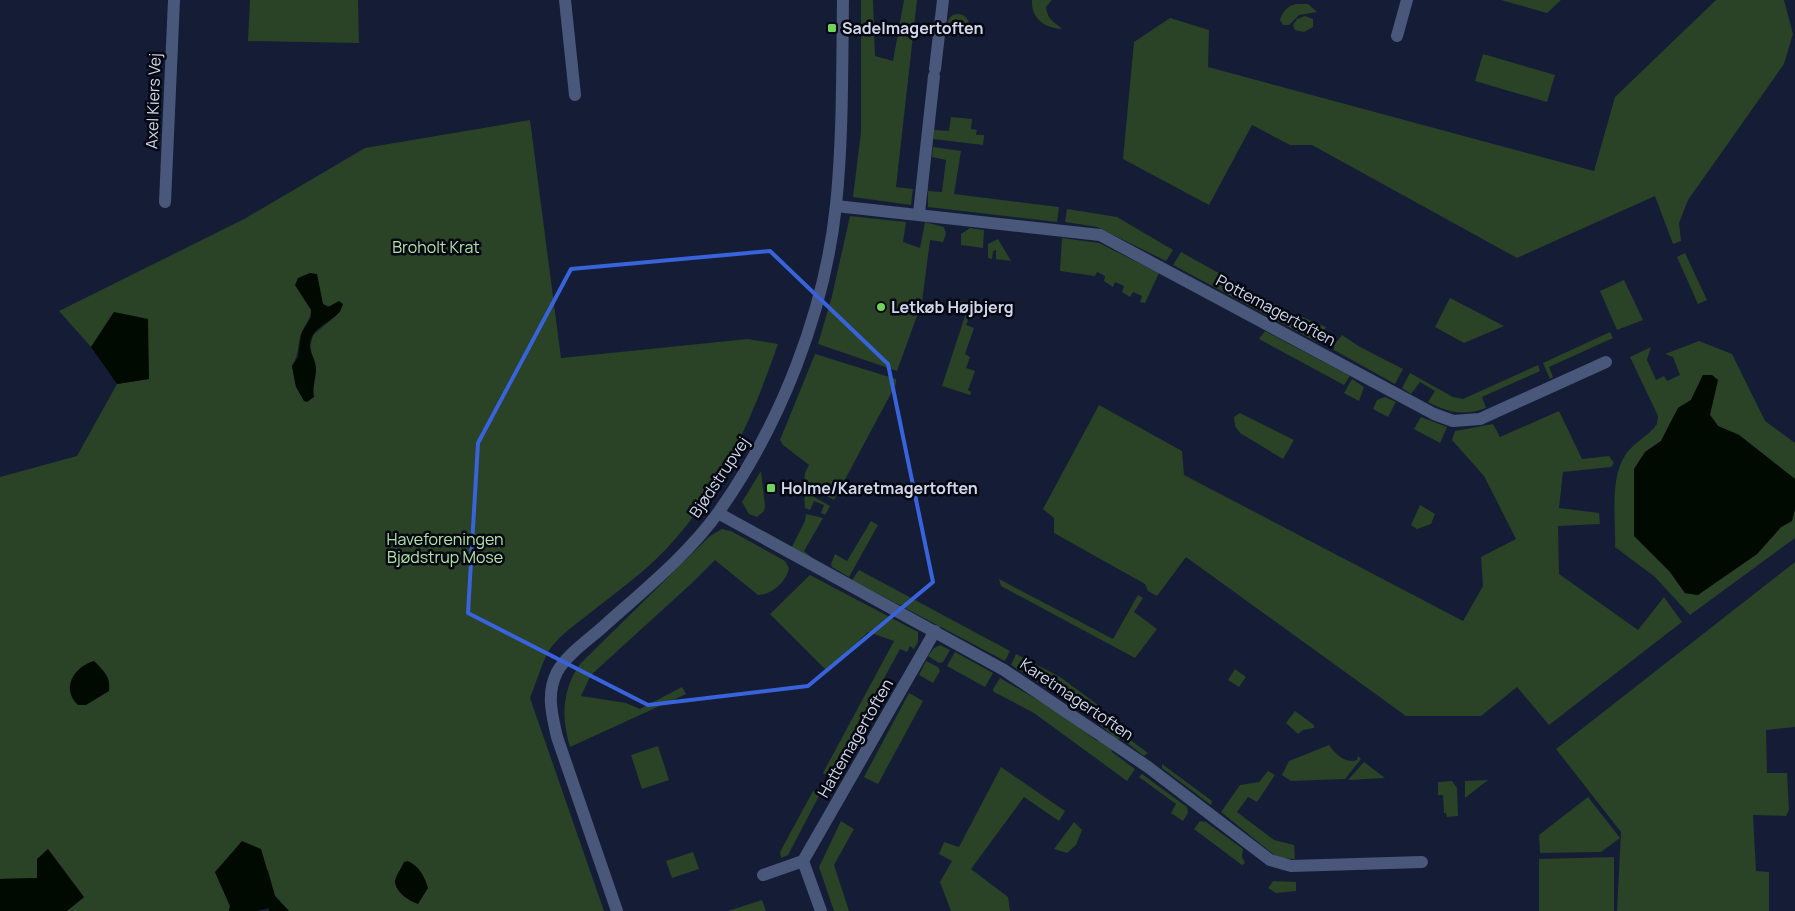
<svg xmlns="http://www.w3.org/2000/svg" width="1795" height="911" viewBox="0 0 1795 911" font-family="Manrope,sans-serif">
<style>
.green{fill:#2a4226;fill-rule:evenodd}
.water{fill:#000a00}
.lines{fill:none;stroke-linecap:round;stroke-linejoin:round}
.minor{stroke:#49577a;stroke-width:12}
.marked{fill:none;stroke:#3863da;stroke-width:4;stroke-linejoin:round}
.poi-dot{fill:#71d25e;stroke:#050812;stroke-width:2}
.labels{text-anchor:middle;stroke-width:5;stroke-linejoin:round;paint-order:stroke}
.poi-label{font-size:16px;font-weight:bold;fill:#d0d7e8;stroke:#050812;text-anchor:start}
.street-label{font-size:16px;fill:#d0d7e8;stroke:#050812}
.park-label{font-size:16px;fill:#b0e5a5;stroke:#050812}
</style>
<rect width="100%" height="100%" fill="#141d35"/>
<!-- green -->
<g class="green">
<path d="M 250,0 L 358,0 L 359,43 L 248,41 Z"/>
<path d="M 861,0 L 873,0 L 875,56 L 893,61 L 904,0 L 917,0 L 896,187 L 913,189 L 911,205 L 853,197 L 861,132 Z"/>
<path d="M 1032,0 L 1052,0 L 1046,7 C 1048,21 1054,21 1062,29 C 1045,28 1031,19 1032,0 Z"/>
<path d="M 1501,0 L 1561,0 L 1547,13 Z"/>
<path d="M 1716,0 L 1784,0 L 1793,34 L 1784,64 L 1688,200 L 1679,223 L 1681,241 L 1673,244 L 1655,196 L 1517,258 L 1312,145 L 1290,145 L 1252,125 L 1209,205 L 1123,159 L 1134,42 L 1170,18 L 1209,30 L 1208,67 L 1594,171 L 1615,97 Z"/>
<path d="M 1296,4 L 1308,4 L 1317,12 L 1299,15 L 1289,25 L 1283,25 L 1280,20 C 1283,11 1287,6 1296,4 Z"/>
<circle cx="958" cy="25" r="11"/>
<path d="M 1305,16 L 1313,19 L 1313,27 L 1304,32 L 1295,30 L 1293,25 L 1297,19 Z"/>
<path d="M 1483,54 L 1555,75 L 1547,102 L 1475,81 Z"/>
<path d="M 951,117 L 972,119 L 971,129 L 977,130 L 976,135 L 984,135 L 983,145 L 933,139 L 934,130 L 949,131 Z"/>
<path d="M 530,120 L 561,358 L 748,339 L 778,344 C 754,413 725,482 676,538 C 652,567 619,590 590,613 C 576,624 557,637 548,652 C 541,666 536,683 530,698 L 604,911 L 289,911 L 275,896 L 268,870 L 215,872 L 230,906 L 229,911 L 67,911 L 84,897 L 37,878 L 0,879 L 0,477 L 77,456 L 117,384 L 148,379 L 114,312 L 91,347 L 59,311 L 244,219 L 365,148 ZM 323,304 L 341,311 L 313,335 L 309,351 L 316,368 L 312,388 L 314,397 L 296,387 L 292,366 C 300,353 297,344 302,332 C 305,324 311,319 311,310 Z"/>
<path d="M 933,147 L 961,151 L 954,194 L 1059,207 L 1057,222 L 928,207 L 928,191 L 942,192 L 946,160 L 932,157 Z"/>
<path d="M 1067,209 L 1117,217 L 1173,250 L 1166,261 L 1097,227 L 1065,222 Z"/>
<path d="M 850,216 L 906,222 L 903,242 L 920,248 L 925,222 L 944,227 L 946,234 L 943,242 L 930,240 L 922,302 L 897,371 L 818,344 L 832,296 Z"/>
<path d="M 970,228 L 984,230 L 983,248 L 961,245 L 961,234 Z"/>
<path d="M 1062,238 L 1099,243 L 1159,273 L 1145,303 L 1140,302 L 1142,296 L 1133,292 L 1130,297 L 1122,292 L 1124,286 L 1115,282 L 1113,287 L 1104,281 L 1105,276 L 1097,272 L 1095,276 L 1060,271 Z"/>
<path d="M 998,239 L 1011,261 L 996,259 L 996,250 L 993,251 L 992,259 L 988,258 L 988,244 Z"/>
<path d="M 1181,252 L 1285,310 L 1326,327 L 1319,342 L 1315,341 L 1173,265 Z"/>
<path d="M 1685,253 L 1707,300 L 1698,304 L 1677,257 Z"/>
<path d="M 1624,280 L 1643,320 L 1617,330 L 1600,291 Z"/>
<path d="M 1450,298 L 1504,326 L 1464,343 L 1435,327 Z"/>
<path d="M 956,301 L 975,302 L 966,325 L 974,328 L 965,354 L 970,357 L 966,368 L 975,371 L 968,390 L 971,392 L 970,395 L 942,386 L 966,313 L 953,309 L 953,303 Z"/>
<path d="M 1265,331 L 1350,376 L 1344,385 L 1259,339 Z"/>
<path d="M 1610,332 L 1613,338 L 1549,367 L 1553,377 L 1550,379 L 1543,363 Z"/>
<path d="M 1342,335 L 1360,347 L 1403,369 L 1395,384 L 1334,350 L 1334,345 Z"/>
<path d="M 1699,341 L 1732,354 L 1765,421 L 1795,443 L 1795,479 L 1739,435 L 1718,426 L 1710,415 L 1712,398 L 1703,375 L 1691,400 L 1678,408 L 1661,441 L 1645,452 L 1670,572 L 1685,593 L 1697,595 L 1757,554 L 1781,527 L 1792,521 L 1795,509 L 1795,538 L 1690,615 L 1655,577 L 1615,547 C 1616,518 1609,479 1626,454 C 1634,442 1649,436 1657,424 L 1658,416 L 1630,357 L 1651,347 L 1647,360 L 1656,380 L 1664,376 L 1667,381 L 1680,375 L 1673,357 L 1665,354 Z"/>
<path d="M 815,354 L 896,379 L 896,384 L 834,500 L 817,491 L 804,488 L 805,473 L 809,465 L 783,445 L 780,440 Z"/>
<path d="M 1538,365 L 1540,371 L 1482,397 L 1486,408 C 1464,416 1449,413 1428,402 L 1435,391 L 1420,382 L 1411,394 L 1402,388 L 1410,373 L 1453,397 L 1463,399 Z"/>
<path d="M 1352,379 L 1364,387 L 1359,401 L 1344,393 Z"/>
<path d="M 1385,397 L 1396,402 L 1388,417 L 1373,409 L 1377,400 Z"/>
<path d="M 1099,405 L 1182,451 L 1184,475 L 1463,621 L 1483,586 L 1481,557 L 1516,539 L 1484,476 L 1452,440 L 1455,431 L 1493,424 L 1500,437 L 1559,411 L 1582,459 L 1609,456 L 1614,463 L 1611,467 L 1563,472 L 1559,508 L 1599,513 L 1600,524 L 1558,526 L 1559,574 L 1638,630 L 1664,597 L 1682,622 L 1549,725 L 1517,687 L 1481,716 L 1406,716 L 1186,557 L 1157,596 L 1148,591 L 1145,584 L 1054,533 L 1054,518 L 1043,509 Z"/>
<path d="M 1240,413 L 1294,440 L 1283,459 L 1240,433 L 1235,426 L 1234,417 Z"/>
<path d="M 1421,417 L 1447,427 L 1440,443 L 1414,429 Z"/>
<path d="M 761,471 L 765,506 L 764,511 L 757,517 L 749,514 L 742,502 Z"/>
<path d="M 804,491 L 830,506 L 825,515 L 821,513 L 824,505 L 814,501 L 810,510 L 805,508 Z"/>
<path d="M 1420,505 L 1435,514 L 1431,524 L 1417,529 L 1411,525 Z"/>
<path d="M 806,514 L 823,518 L 804,551 L 816,561 L 792,547 L 805,521 Z"/>
<path d="M 871,521 L 878,525 L 849,577 L 832,567 L 831,564 L 835,554 L 847,561 Z"/>
<path d="M 722,529 L 731,531 L 785,561 L 789,568 C 787,581 772,595 758,595 L 715,560 L 692,583 L 591,675 L 581,696 L 626,703 L 640,709 L 682,687 L 686,694 L 570,747 C 561,717 562,690 580,664 L 710,536 Z"/>
<path d="M 1795,562 L 1795,727 L 1766,730 L 1767,773 L 1787,773 L 1789,810 L 1786,816 L 1753,815 L 1756,871 L 1769,872 L 1769,911 L 1617,911 L 1621,832 L 1556,749 Z"/>
<path d="M 859,570 L 1010,651 L 1005,661 L 852,580 Z"/>
<path d="M 810,575 L 918,632 L 918,642 L 914,649 L 910,646 L 907,652 L 900,649 L 830,777 L 823,773 L 894,641 L 868,632 L 827,671 L 770,614 Z"/>
<path d="M 999,579 L 1113,639 L 1138,595 L 1143,598 L 1134,612 L 1157,629 L 1135,658 L 1001,586 Z"/>
<path d="M 940,645 L 950,650 L 943,662 L 939,663 L 928,656 L 934,648 Z"/>
<path d="M 955,652 L 993,673 L 985,687 L 947,666 Z"/>
<path d="M 1016,654 L 1060,677 L 1098,705 L 1090,715 L 1011,665 Z"/>
<path d="M 926,661 L 938,667 L 940,671 L 933,683 L 919,675 Z"/>
<path d="M 1235,669 L 1246,677 L 1239,687 L 1228,680 Z"/>
<path d="M 1000,678 L 1060,713 L 1097,741 L 1102,740 L 1111,747 L 1112,752 L 1135,769 L 1127,781 L 1034,713 L 994,692 L 993,689 Z"/>
<path d="M 909,693 L 923,701 L 878,784 L 864,777 Z"/>
<path d="M 1295,711 L 1314,725 L 1314,728 L 1303,730 L 1298,734 L 1286,723 Z"/>
<path d="M 1099,717 L 1148,753 L 1144,756 L 1122,739 L 1116,739 L 1096,721 Z"/>
<path d="M 1329,745 C 1335,754 1346,764 1357,760 L 1358,756 L 1361,759 L 1345,779 L 1291,781 L 1282,775 L 1289,761 Z"/>
<path d="M 658,746 L 669,780 L 642,789 L 631,755 Z"/>
<path d="M 1364,762 L 1385,778 L 1348,780 Z"/>
<path d="M 1162,764 L 1212,801 L 1211,805 L 1162,768 Z"/>
<path d="M 1001,767 L 1065,811 L 1059,821 L 1024,797 L 971,869 L 1008,897 L 1010,911 L 951,911 L 940,882 L 952,861 L 939,854 L 944,842 L 959,847 Z"/>
<path d="M 1268,771 L 1275,775 L 1257,802 L 1248,797 L 1237,812 L 1274,840 L 1294,845 L 1295,859 L 1278,858 L 1221,812 L 1240,785 L 1259,782 Z"/>
<path d="M 1142,774 L 1187,807 L 1188,813 L 1183,821 L 1171,813 L 1176,804 L 1139,777 Z"/>
<path d="M 1488,780 L 1465,798 L 1465,781 Z"/>
<path d="M 1452,781 L 1457,788 L 1458,816 L 1447,817 L 1446,813 L 1444,813 L 1443,795 L 1438,795 L 1438,782 Z"/>
<path d="M 813,791 L 820,794 L 788,855 L 781,858 L 780,852 Z"/>
<path d="M 1588,797 L 1620,838 L 1601,852 L 1540,853 L 1539,835 Z"/>
<path d="M 841,821 L 854,829 L 834,865 L 849,911 L 834,911 L 819,867 Z"/>
<path d="M 1200,821 L 1206,822 L 1243,849 L 1242,857 L 1245,863 L 1242,865 L 1194,829 Z"/>
<path d="M 1074,822 L 1082,830 L 1076,845 L 1067,853 L 1054,849 Z"/>
<path d="M 693,852 L 699,869 L 672,878 L 666,861 Z"/>
<path d="M 1614,857 L 1614,911 L 1539,911 L 1539,859 Z"/>
<path d="M 1273,881 L 1296,882 L 1296,891 L 1276,893 L 1268,888 Z"/>
<path d="M 762,900 L 766,911 L 728,911 Z"/>
</g>
<!-- water -->
<g class="water">
<path d="M 310,273 L 317,274 L 323,304 L 328,307 L 339,301 L 343,304 C 339,320 321,322 313,335 C 305,348 316,357 316,369 C 316,379 312,387 314,397 L 307,402 L 304,401 L 296,387 L 292,366 L 298,357 L 301,334 L 311,317 L 311,310 L 295,285 L 298,278 Z"/>
<path d="M 114,312 L 148,319 L 149,379 L 117,384 L 91,347 Z"/>
<path d="M 1703,375 L 1712,375 L 1718,380 L 1710,415 L 1718,426 L 1739,435 L 1795,479 L 1795,509 L 1792,521 L 1781,527 L 1757,554 L 1698,595 L 1685,593 L 1670,572 L 1634,536 L 1634,469 L 1645,452 L 1661,441 L 1678,408 L 1691,400 Z"/>
<path d="M 94,661 C 104,671 111,677 109,691 L 86,705 L 78,705 C 61,689 73,667 94,661 Z"/>
<path d="M 242,841 L 261,849 L 275,896 L 289,911 L 269,911 L 269,908 L 257,911 L 229,911 L 230,906 L 215,872 Z"/>
<path d="M 48,849 L 84,897 L 67,911 L 0,911 L 0,879 L 37,878 L 37,859 Z"/>
<path d="M 408,861 C 419,866 425,877 428,888 L 418,904 C 409,901 395,892 395,881 C 396,875 402,867 404,862 Z"/>
</g>
<g class="lines">
<!-- minor -->
<g class="minor">
<path d="M 565,0 L 575,95"/>
<path d="M 1397,36 L 1407,0"/>
<path d="M 935,69 L 943,0"/>
<path d="M 165,202 L 174,0"/>
<path d="M 836,206 L 1100,235 L 1434,414 L 1453,421 L 1480,419 L 1606,362"/>
<path d="M 919,213 L 934,76"/>
<path d="M 718,513 L 1004,670 L 1148,767 L 1270,860 L 1291,866 L 1422,862"/>
<path d="M 763,875 L 803,861"/>
<path d="M 617,911 L 557,737 C 552,715 546,694 557,672 C 567,654 590,639 605,625 C 644,590 689,554 720,510 C 781,423 825,311 836,205 C 843,137 842,68 843,0"/>
<path d="M 821,911 L 803,861 L 935,631"/>
</g>
</g>
<!-- marked area -->
<path class="marked" d="M 770,251 L 888,364 L 933,582 L 808,686 L 648,705 L 468,613 L 478,443 L 571,269 Z"/>
<!-- markers -->
<g class="poi-dot">
<rect x="827" y="23" width="10" height="10" rx="2.5"/>
<circle cx="881" cy="307" r="5"/>
<rect x="766" y="483" width="10" height="10" rx="2.5"/>
</g>
<g class="labels">
<!-- poi labels -->
<g class="poi-label">
<text x="842" y="34">Sadelmagertoften</text>
<text x="891" y="313">Letkøb Højbjerg</text>
<text x="781" y="494">Holme/Karetmagertoften</text>
</g>
<!-- street labels -->
<g class="street-label">
<text transform="translate(153 101) rotate(-88)" y="6">Axel Kiers Vej</text>
<text transform="translate(1276 310) rotate(28)" y="6">Pottemagertoften</text>
<text transform="translate(719 477) rotate(-56)" y="6">Bjødstrupvej</text>
<text transform="translate(1077 699) rotate(34)" y="6">Karetmagertoften</text>
<text transform="translate(855 738) rotate(-60)" y="6">Hattemagertoften</text>
</g>
<!-- park labels -->
<g class="park-label">
<text x="436" y="253">Broholt Krat</text>
<text x="445" y="545">Haveforeningen<tspan x="445" dy="18">Bjødstrup Mose</tspan></text>
</g>
</g>
</svg>
